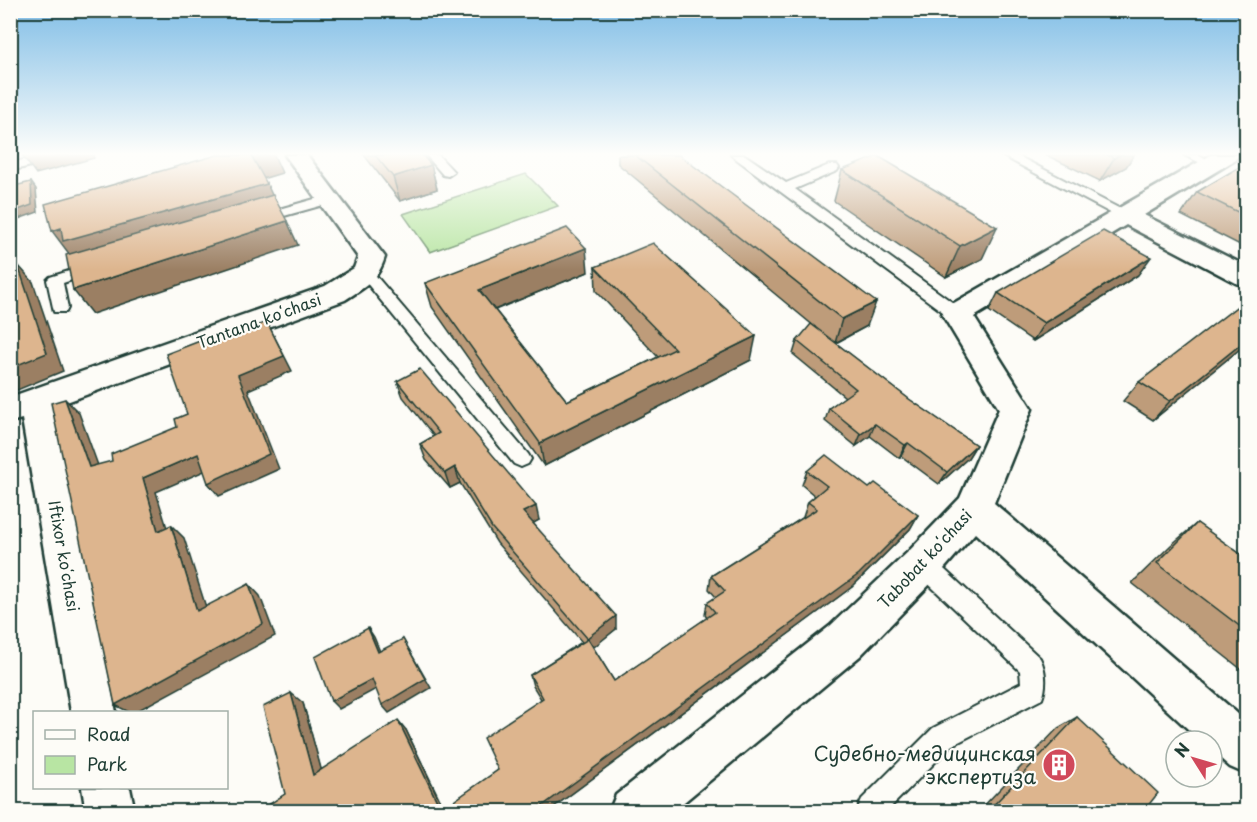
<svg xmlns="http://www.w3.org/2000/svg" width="1257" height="822" viewBox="0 0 1257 822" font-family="'Playpen Sans',sans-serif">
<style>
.green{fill:#b8e5a3;stroke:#6c916c;stroke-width:1.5}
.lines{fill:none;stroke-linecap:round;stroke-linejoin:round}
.lane-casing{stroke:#1f3d34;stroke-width:4}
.street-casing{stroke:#1f3d34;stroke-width:5}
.lane{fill:#fdfcf7;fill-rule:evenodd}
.street{fill:#fdfcf7;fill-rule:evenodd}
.wall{fill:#be9c7a;stroke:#1f3d34;stroke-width:1.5}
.shaded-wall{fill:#9b7f63;stroke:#1f3d34;stroke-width:1.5}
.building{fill:#ddb58e;stroke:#1f3d34;stroke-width:1.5}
.labels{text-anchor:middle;stroke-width:4.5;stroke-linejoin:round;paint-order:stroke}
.street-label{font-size:16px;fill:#1f3d34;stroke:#fdfcf7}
.near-poi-label{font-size:20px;fill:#1f3d34;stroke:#fdfcf7;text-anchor:end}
</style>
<rect width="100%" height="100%" fill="#fdfcf7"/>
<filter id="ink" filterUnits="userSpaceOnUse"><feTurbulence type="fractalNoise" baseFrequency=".0167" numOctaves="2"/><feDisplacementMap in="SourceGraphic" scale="12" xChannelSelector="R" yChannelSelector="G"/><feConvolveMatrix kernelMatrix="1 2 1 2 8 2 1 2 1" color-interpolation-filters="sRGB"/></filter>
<g filter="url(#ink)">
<!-- green -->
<path class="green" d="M 526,174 L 558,206 L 430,252 L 403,214 Z"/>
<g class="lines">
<!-- lane casing -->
<g class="lane-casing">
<g id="lane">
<path d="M 47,155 L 67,155 L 65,158 L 10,171 L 10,163 Z"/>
<path d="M 426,155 L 438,155 L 454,172 L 448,176 L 443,175 Z"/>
<path d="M 731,155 L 745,155 L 786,183 L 829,165 L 837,165 L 839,168 L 837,171 L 795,189 L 963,310 L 965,314 L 963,318 L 951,318 Z"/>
<path d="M 1001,155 L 1016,155 L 1132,215 L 1125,219 L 1120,218 Z"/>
<path d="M 1184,155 L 1199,155 L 1217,164 L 1211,168 Z"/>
<path d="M 329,195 L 336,199 L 334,202 L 259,223 L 252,219 L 254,216 Z"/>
<path d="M 91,264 L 96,266 L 98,269 L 96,272 L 63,283 L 68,308 L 66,312 L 54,312 L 47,280 L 50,277 Z"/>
<path d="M 366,268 L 371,270 L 528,454 L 531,459 L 528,464 L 521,467 L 514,464 L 361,276 L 359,273 Z"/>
<path d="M 923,554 L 931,557 L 1040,658 C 1046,670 1047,686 1042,699 L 951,746 L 886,812 L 859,812 L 858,808 L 862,799 L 933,728 L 1021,683 L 1020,671 L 915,571 L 912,564 L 915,557 Z"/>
</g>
</g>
<!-- street casing -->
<g class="street-casing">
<g id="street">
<path d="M 285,155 L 307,155 L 385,257 C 377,282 366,286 345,300 L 53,407 L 116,712 L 71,712 L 22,419 L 10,422 L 10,397 L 325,286 L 354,268 L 358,257 Z"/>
<path d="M 1211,155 L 1238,155 L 1235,160 L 1144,215 L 1246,266 L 1246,286 L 1236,283 L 1126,225 L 974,317 L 1032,409 L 994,503 L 1246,721 L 1246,774 L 1230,767 L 1212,751 L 1212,741 L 1201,741 L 975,533 L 937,577 L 860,656 L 672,812 L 609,812 L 616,795 L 830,626 L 909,551 L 960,498 L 999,409 L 942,314 L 947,307 Z"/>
<path d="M 82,788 L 130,788 L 135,812 L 86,812 Z"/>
</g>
</g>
<!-- lane -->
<use href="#lane" class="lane"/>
<!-- street -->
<use href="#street" class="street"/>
</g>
<!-- wall -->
<g class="wall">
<path d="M 364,155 L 422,155 L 431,165 L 437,189 L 400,201 Z"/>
<path d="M 618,155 L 679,155 L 867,326 L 836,343 L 909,399 L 976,445 L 968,458 L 939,484 L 901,456 L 899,458 L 870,436 L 856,446 L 825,421 L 829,408 L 845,397 L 793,354 L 797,341 L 815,327 L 618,164 Z"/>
<path d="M 1046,155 L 1134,155 L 1126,167 L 1100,181 Z"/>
<path d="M 1246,163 L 1246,248 L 1181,215 L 1197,192 Z"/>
<path d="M 842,170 L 982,259 L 946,277 L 834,201 Z"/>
<path d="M 595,267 L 751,360 L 544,466 L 432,307 L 425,283 L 588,272 L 495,310 L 567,401 L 658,357 L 596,291 Z"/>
<path d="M 1138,275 L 1033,341 L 989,311 L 998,293 Z"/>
<path d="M 1246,344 L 1153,420 L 1123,401 L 1139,382 Z"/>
<path d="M 397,381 L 539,520 L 533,523 L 616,629 L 593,647 L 614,681 L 707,618 L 705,615 L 707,603 L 716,597 L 709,589 L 711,576 L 804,517 L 803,517 L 808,502 L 815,496 L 802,485 L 807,471 L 869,488 L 918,515 L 910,529 L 852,587 L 547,812 L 258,812 L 285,794 L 303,703 L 321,770 L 406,730 L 444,808 L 498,770 L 541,699 L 533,686 L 530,675 L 582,642 L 497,543 L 460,483 L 450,488 L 426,460 L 420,444 L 434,436 L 403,397 Z"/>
<path d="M 1197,523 L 1246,558 L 1246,673 L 1132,583 L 1171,545 Z"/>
<path d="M 1077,717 L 1143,812 L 978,812 L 1058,728 Z"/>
</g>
<!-- shaded-wall -->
<g class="shaded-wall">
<path d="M 22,155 L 93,155 L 94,158 L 36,174 Z"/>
<path d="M 251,155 L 274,155 L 282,173 L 262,179 Z"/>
<path d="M 1120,155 L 1134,155 L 1126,167 L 1100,181 L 1114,158 Z"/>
<path d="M 431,165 L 437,189 L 400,201 L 393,177 Z"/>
<path d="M 31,182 L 36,189 L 38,212 L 10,222 L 10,213 Z"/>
<path d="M 267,184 L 278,208 L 70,255 L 52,231 Z"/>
<path d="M 287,221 L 298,245 L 92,314 L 73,290 Z"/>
<path d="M 997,227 L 982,259 L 946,277 L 960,246 Z"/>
<path d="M 586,248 L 588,272 L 484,314 L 479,290 Z"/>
<path d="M 1151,257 L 1138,275 L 1033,341 L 1044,323 Z"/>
<path d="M 18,265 L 33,282 L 63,371 L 10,393 L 10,368 Z"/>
<path d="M 876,302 L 867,326 L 835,343 L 842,319 Z"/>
<path d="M 267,322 L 292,371 L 248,390 L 279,469 L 219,496 L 208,483 L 238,375 Z"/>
<path d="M 756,336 L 751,360 L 544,466 L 540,443 Z"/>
<path d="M 1246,340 L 1246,344 L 1153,420 L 1170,401 Z"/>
<path d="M 65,399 L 79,413 L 104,482 L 89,467 Z"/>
<path d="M 875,424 L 870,436 L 856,446 L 861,434 Z"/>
<path d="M 908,443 L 901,456 L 899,458 L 905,445 Z"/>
<path d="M 976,445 L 968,458 L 939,484 L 947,472 Z"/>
<path d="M 198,454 L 209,469 L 156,492 L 172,544 L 158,531 L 143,478 Z"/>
<path d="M 455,467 L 460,483 L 450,488 L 445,473 Z"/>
<path d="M 536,506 L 539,520 L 527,527 L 523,512 Z"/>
<path d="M 918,515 L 910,529 L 852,587 L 547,812 L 534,812 Z"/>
<path d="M 171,525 L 184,538 L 211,623 L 197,611 Z"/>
<path d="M 249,584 L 260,596 L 275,636 L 135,712 L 129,712 L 115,705 Z"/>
<path d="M 616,616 L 616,629 L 589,651 L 587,638 Z"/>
<path d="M 368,628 L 374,637 L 384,661 L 378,652 Z"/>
<path d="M 403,639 L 431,688 L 389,713 L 382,705 Z"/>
<path d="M 372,679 L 378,688 L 339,709 L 331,701 Z"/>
<path d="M 291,693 L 303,703 L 325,783 L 313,775 Z"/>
<path d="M 398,720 L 406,730 L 445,812 L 441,810 Z"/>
</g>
<!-- building -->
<g class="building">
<path d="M 217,155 L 254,155 L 251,155 L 267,184 L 63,241 L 61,228 L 52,231 L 45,204 Z"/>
<path d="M 375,155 L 422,155 L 431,165 L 393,177 Z"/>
<path d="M 635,155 L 679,155 L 876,302 L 842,319 Z"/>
<path d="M 1107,155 L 1120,155 L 1114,158 Z"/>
<path d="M 878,156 L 997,227 L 960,246 L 842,170 Z"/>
<path d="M 1246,163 L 1246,216 L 1197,192 Z"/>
<path d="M 31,182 L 32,205 L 10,213 L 10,187 Z"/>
<path d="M 273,195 L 287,221 L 73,290 L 66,255 Z"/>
<path d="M 567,228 L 586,248 L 479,290 L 567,401 L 675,349 L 595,267 L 653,243 L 756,336 L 540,443 L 425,283 Z"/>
<path d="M 1103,231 L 1151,257 L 1044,323 L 998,293 Z"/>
<path d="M 18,265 L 47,353 L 10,368 L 10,267 Z"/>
<path d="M 1239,305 L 1246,309 L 1246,340 L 1170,401 L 1139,382 Z"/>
<path d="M 267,322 L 284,356 L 238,375 L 269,454 L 208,483 L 198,454 L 143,478 L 158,531 L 171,525 L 197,611 L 249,584 L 263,624 L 115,705 L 51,403 L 65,399 L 89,467 L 112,461 L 111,454 L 177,427 L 175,419 L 187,414 L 166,354 L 213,336 L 215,341 Z"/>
<path d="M 811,324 L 909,399 L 976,445 L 947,472 L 908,443 L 905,445 L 875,424 L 861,434 L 829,408 L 856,389 L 797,341 Z"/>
<path d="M 420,369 L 536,506 L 523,512 L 616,616 L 587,638 L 492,528 L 455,467 L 445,473 L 420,444 L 439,433 L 397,381 Z"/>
<path d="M 826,455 L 869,488 L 875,483 L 918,515 L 859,574 L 534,812 L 258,812 L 285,794 L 263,707 L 291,693 L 313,775 L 398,720 L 441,810 L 498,770 L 483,738 L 543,698 L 530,675 L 588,639 L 614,681 L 715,612 L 707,603 L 725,591 L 711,576 L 817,509 L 808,502 L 827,486 L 807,471 Z"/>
<path d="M 1197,523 L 1246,558 L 1246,631 L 1157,563 Z"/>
<path d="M 368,628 L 378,652 L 403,639 L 425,679 L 382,705 L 372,679 L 331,701 L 315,657 Z"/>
<path d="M 1077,717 L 1158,793 L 1143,812 L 987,812 Z"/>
</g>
</g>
<!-- sky -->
<linearGradient id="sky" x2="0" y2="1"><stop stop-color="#7fbde6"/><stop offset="0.57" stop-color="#fefefb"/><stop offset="1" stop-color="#fefefb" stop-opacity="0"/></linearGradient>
<rect width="1257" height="270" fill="url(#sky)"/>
<!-- icons -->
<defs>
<g id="building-disc" transform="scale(1.725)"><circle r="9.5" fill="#d1495b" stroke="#fdfcf7"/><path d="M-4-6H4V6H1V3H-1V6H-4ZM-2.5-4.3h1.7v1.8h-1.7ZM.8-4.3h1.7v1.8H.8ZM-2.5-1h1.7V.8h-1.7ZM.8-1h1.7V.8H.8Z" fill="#fff"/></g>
</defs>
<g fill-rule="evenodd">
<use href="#building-disc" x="1059" y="765"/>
</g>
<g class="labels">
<!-- street labels -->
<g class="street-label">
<text transform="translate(259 321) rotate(-20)" y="6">Tantana koʻchasi</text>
<text transform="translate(64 556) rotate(80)" y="6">Iftixor koʻchasi</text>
<text transform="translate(925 559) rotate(-47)" y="6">Tabobat koʻchasi</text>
</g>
<!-- near-poi labels -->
<g class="near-poi-label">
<text x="1036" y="761">Судебно-медицинская<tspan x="1036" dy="23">экспертиза</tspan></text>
</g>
</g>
<!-- margin -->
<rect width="1257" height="822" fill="none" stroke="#fdfcf7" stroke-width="36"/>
<rect x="18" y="18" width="1221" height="786" fill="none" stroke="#1f3d34" stroke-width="2" filter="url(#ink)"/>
<!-- legend -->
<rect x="33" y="711" width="195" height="78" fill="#fdfcf7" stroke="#a4b0a9" stroke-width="1.5"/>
<rect x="45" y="730" width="30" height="9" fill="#fdfcf7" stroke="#a4b0a9" stroke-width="1.5"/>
<text x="87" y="741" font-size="18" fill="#1f3d34">Road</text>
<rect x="45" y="756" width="30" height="18" fill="#b8e5a3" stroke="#a4b0a9" stroke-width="1.5"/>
<text x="87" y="771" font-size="18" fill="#1f3d34">Park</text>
<!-- north arrow -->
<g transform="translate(1194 759) rotate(307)"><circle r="28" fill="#fdfcf7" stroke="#a4b0a9" stroke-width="1.5"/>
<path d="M0-4.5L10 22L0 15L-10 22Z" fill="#d1495b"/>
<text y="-9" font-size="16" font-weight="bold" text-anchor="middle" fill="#1f3d34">N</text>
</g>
</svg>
